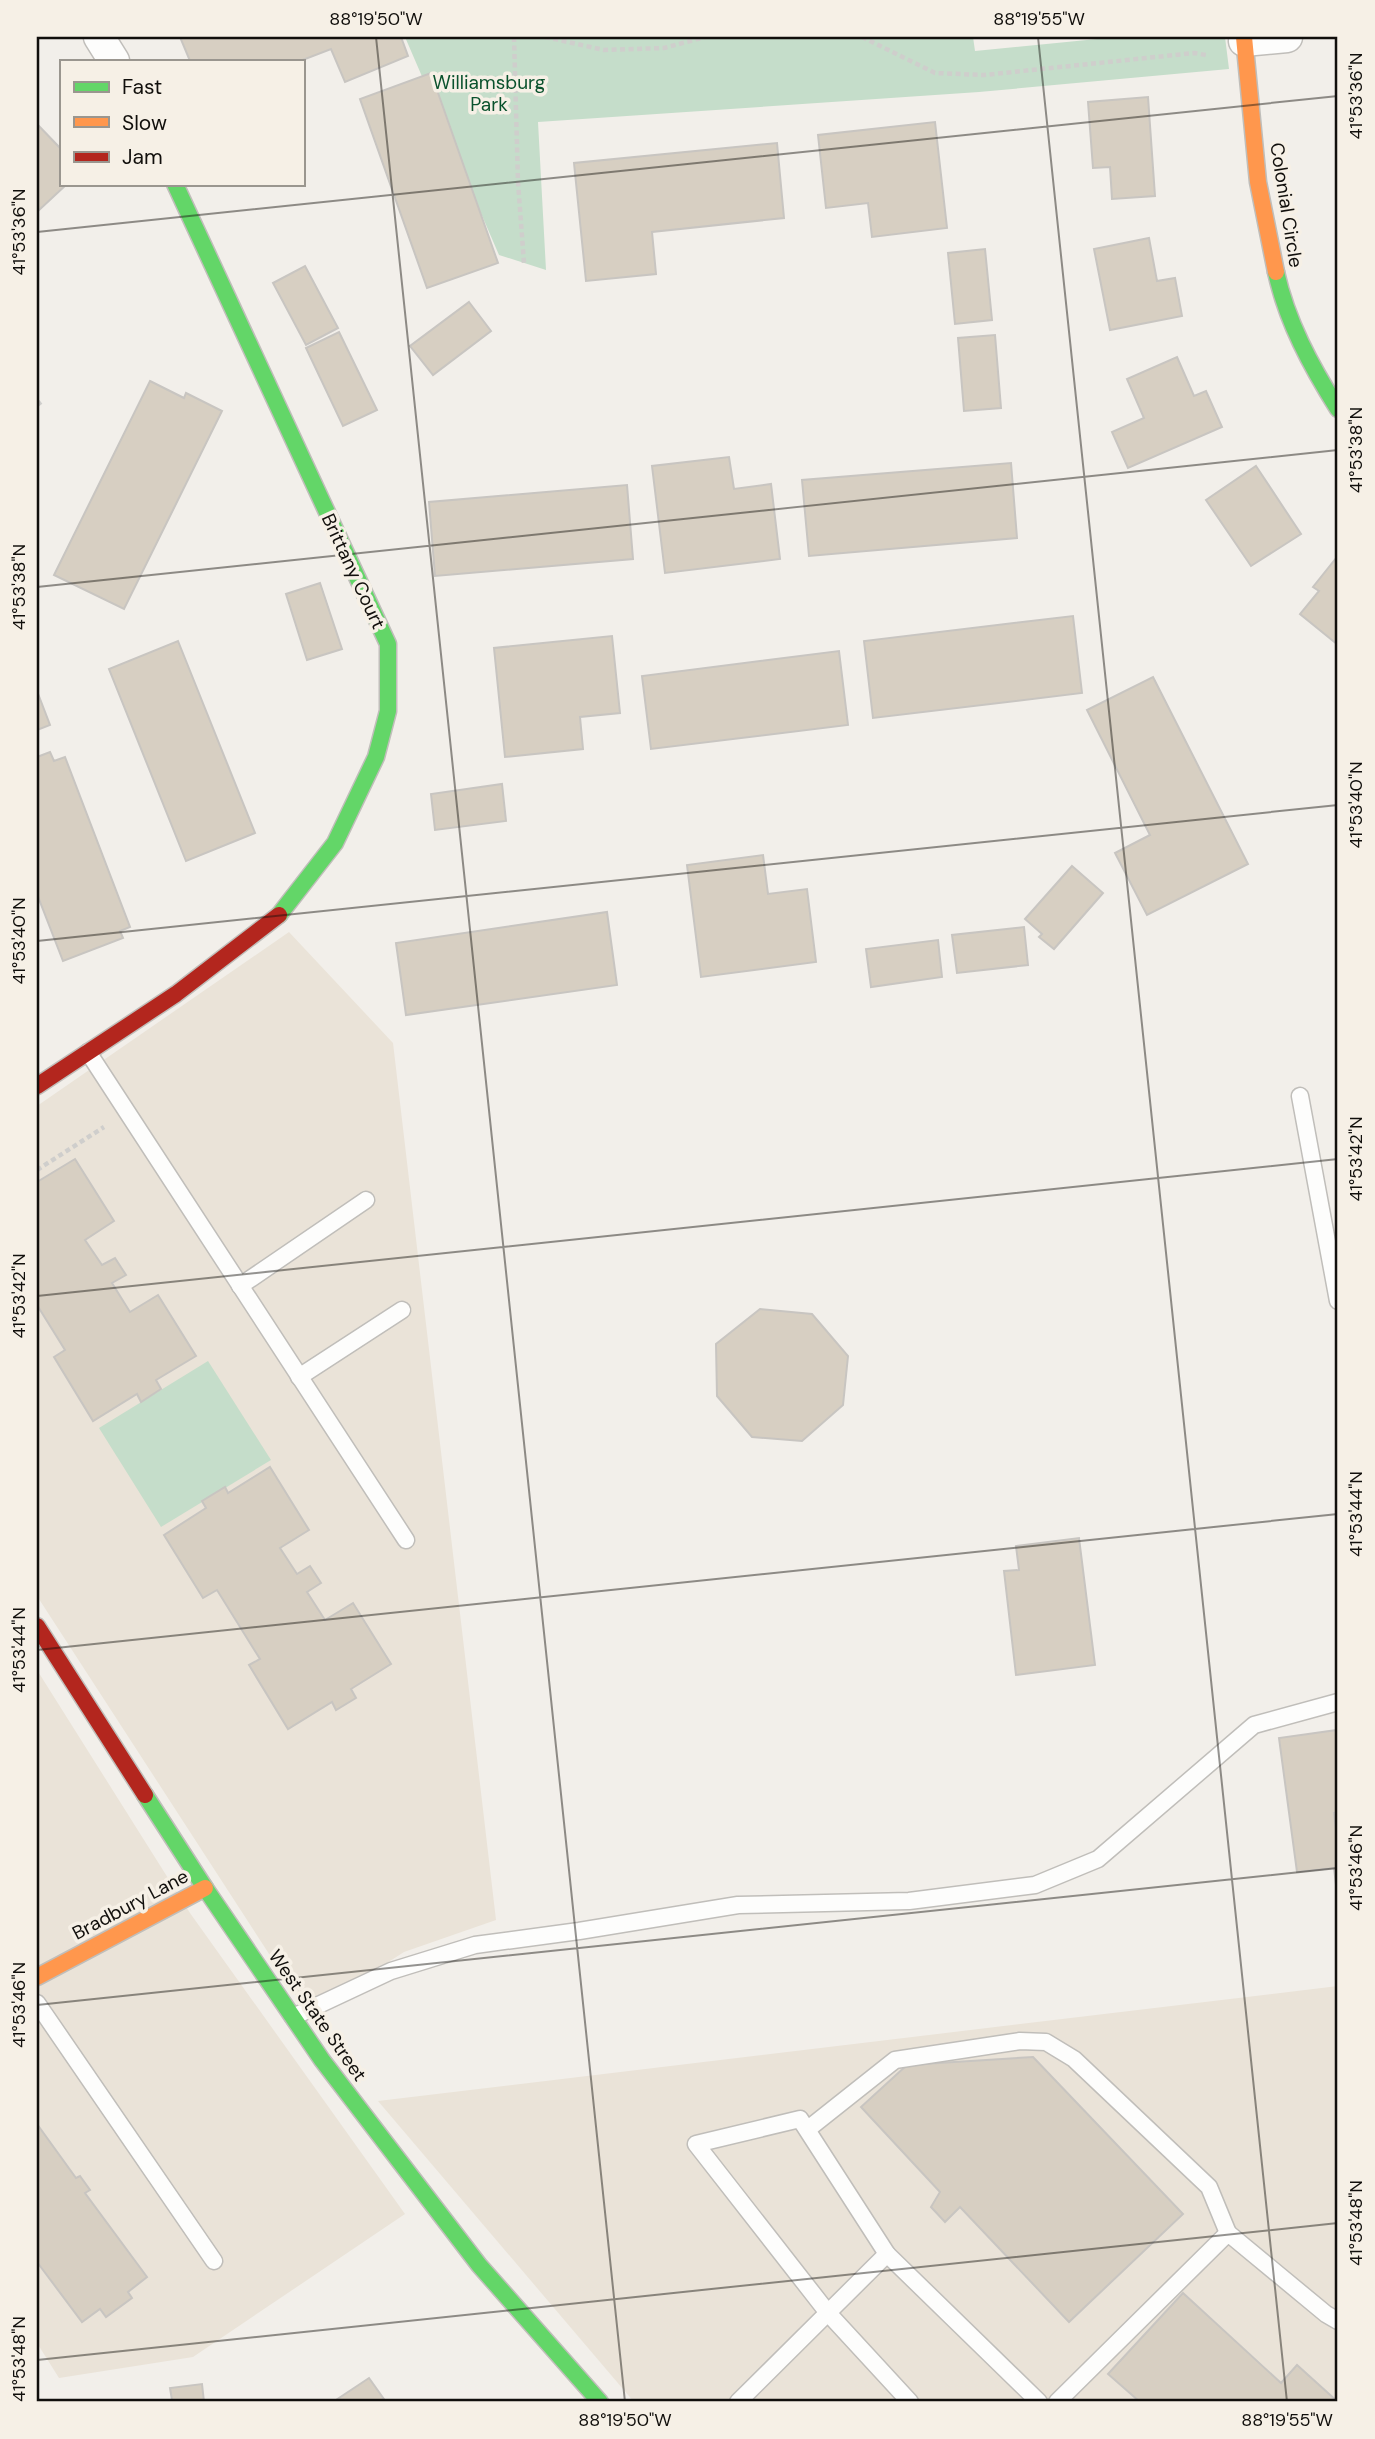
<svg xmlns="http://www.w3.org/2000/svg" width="1375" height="2439" viewBox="0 0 1375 2439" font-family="'DM Sans',sans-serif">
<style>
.built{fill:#eae3d8}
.green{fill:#c5ddca}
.building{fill:#d7cfc2;stroke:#c8c5c1;stroke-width:2}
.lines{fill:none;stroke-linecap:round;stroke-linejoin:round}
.lane-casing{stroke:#c0beba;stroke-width:19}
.street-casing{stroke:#c0beba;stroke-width:33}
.fast-casing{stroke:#c0beba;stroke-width:19}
.slow-casing{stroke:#c0beba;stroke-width:19}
.jam-casing{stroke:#c0beba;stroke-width:19}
.path{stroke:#cfcecc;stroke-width:4.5;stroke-dasharray:5 3.5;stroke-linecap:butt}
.lane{stroke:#fdfdfc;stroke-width:16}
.street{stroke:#fdfdfc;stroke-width:30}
.fast{stroke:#63d668;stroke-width:16}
.slow{stroke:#ff974d;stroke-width:16}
.jam{stroke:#b3261e;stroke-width:16}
.ticks{fill:none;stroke:#110f0c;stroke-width:2;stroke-opacity:0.45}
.labels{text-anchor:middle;stroke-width:7;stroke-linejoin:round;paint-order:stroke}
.park-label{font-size:19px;fill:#0a522d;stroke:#f6f0e6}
.street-label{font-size:19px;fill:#110f0c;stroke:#f6f0e6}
.neatline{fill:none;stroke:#110f0c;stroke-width:2.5}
.ticks-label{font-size:18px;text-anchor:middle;fill:#110f0c}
</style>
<rect width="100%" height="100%" fill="#f2efea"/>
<!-- built -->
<g class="built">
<path d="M 289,932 L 393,1043 L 496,1920 L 404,1952 L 308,2014 L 37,1596 L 37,1106 Z"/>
<path d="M 37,1670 L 190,1913 L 405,2214 L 193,2357 L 59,2378 L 37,2343 Z"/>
<path d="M 1338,1986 L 1338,2402 L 634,2402 L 378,2101 Z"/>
</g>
<!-- green -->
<g class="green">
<path d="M 405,37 L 973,37 L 975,51 L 1117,37 L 1225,37 L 1229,69 L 979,92 L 538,122 L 546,270 L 499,255 Z"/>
<path d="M 208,1361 L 271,1460 L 161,1527 L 99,1428 Z"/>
</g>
<!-- building -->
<g class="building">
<path d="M 180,37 L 401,37 L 408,56 L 345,82 L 331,49 L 300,61 L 190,61 Z"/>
<path d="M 431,73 L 498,263 L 427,288 L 360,99 Z"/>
<path d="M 1148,97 L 1155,196 L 1112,199 L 1110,167 L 1093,168 L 1088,102 Z"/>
<path d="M 935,122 L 947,228 L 872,237 L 868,203 L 826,208 L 818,135 Z"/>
<path d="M 37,124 L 61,149 L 61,184 L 67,184 L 37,212 Z"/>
<path d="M 777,143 L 784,218 L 652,232 L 656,274 L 586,281 L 574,163 Z"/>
<path d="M 1149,238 L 1157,281 L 1175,278 L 1182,316 L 1110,330 L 1094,249 Z"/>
<path d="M 985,249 L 992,320 L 955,324 L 948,253 Z"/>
<path d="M 305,266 L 338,328 L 306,345 L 273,283 Z"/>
<path d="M 469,302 L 491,331 L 433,375 L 410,346 Z"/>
<path d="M 339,332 L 377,410 L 343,426 L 306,348 Z"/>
<path d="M 995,335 L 1001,408 L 964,411 L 958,338 Z"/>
<path d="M 1177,357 L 1194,396 L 1206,391 L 1222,427 L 1128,468 L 1112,432 L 1144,418 L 1127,379 Z"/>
<path d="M 150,381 L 184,398 L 186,393 L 222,411 L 124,609 L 54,575 Z"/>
<path d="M 729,457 L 734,489 L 771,484 L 780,559 L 665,573 L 652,466 Z"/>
<path d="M 1011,463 L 1017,538 L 809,556 L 802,480 Z"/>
<path d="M 1256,466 L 1301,534 L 1251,566 L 1206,500 Z"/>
<path d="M 627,485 L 633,559 L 435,576 L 429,502 Z"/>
<path d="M 1337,557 L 1338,557 L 1338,645 L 1300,614 L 1319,591 L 1313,587 Z"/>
<path d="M 320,583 L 342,649 L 307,660 L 286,594 Z"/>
<path d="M 1073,616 L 1082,693 L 873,718 L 864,641 Z"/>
<path d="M 612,636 L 620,713 L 580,717 L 583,749 L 505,757 L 494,648 Z"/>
<path d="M 178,641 L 255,833 L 186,861 L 109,669 Z"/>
<path d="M 839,651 L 848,725 L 651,749 L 642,676 Z"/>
<path d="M 1153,677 L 1248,864 L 1147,915 L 1115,853 L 1150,835 L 1087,710 Z"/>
<path d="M 37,691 L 50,725 L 37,730 Z"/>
<path d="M 50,752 L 54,761 L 65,757 L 130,927 L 120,931 L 123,938 L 63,961 L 37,894 L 37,757 Z"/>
<path d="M 502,784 L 506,821 L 435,830 L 431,794 Z"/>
<path d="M 763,855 L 768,894 L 807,889 L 816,962 L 701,977 L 687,865 Z"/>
<path d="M 1072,866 L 1103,893 L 1054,949 L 1039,937 L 1042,934 L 1025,919 Z"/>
<path d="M 607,912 L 617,985 L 406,1015 L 396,943 Z"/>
<path d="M 1024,927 L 1028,965 L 957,973 L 952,935 Z"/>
<path d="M 938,940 L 942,977 L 871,987 L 866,949 Z"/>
<path d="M 75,1159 L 114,1221 L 85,1240 L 102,1265 L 115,1258 L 126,1275 L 112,1283 L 130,1312 L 158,1295 L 196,1356 L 156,1380 L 161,1389 L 141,1402 L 137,1394 L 93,1421 L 54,1357 L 65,1350 L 37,1305 L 37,1182 Z"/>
<path d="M 760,1309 L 812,1314 L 848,1356 L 843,1405 L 802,1441 L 752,1437 L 717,1396 L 716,1344 Z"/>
<path d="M 270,1467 L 309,1530 L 280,1548 L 297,1574 L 310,1566 L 321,1583 L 307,1592 L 325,1620 L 353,1603 L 391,1664 L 351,1689 L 356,1698 L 336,1710 L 332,1702 L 288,1729 L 249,1665 L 260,1659 L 217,1590 L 203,1598 L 164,1535 L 206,1508 L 202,1501 L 225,1487 L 228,1493 Z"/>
<path d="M 1079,1538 L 1095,1665 L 1016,1675 L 1004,1571 L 1019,1570 L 1016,1546 Z"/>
<path d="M 1337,1730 L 1338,1812 L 1334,1813 L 1338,1846 L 1338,1902 L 1334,1868 L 1297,1872 L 1279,1738 Z"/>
<path d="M 1033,2057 L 1183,2214 L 1069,2322 L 960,2207 L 945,2222 L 931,2207 L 940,2192 L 861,2107 L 907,2065 Z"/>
<path d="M 37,2124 L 76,2178 L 80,2176 L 90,2190 L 85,2193 L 147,2277 L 128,2292 L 132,2298 L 106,2317 L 100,2309 L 82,2322 L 37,2262 Z"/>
<path d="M 1183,2293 L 1281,2383 L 1297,2365 L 1338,2402 L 1140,2402 L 1108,2374 Z"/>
<path d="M 369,2378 L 386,2402 L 333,2402 Z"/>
<path d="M 202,2384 L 204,2402 L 157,2402 L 172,2400 L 170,2388 Z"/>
</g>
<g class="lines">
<!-- lane casing -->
<g class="lane-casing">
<g id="lane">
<path d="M 88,1052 L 406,1540"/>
<path d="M 1300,1096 L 1338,1301"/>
<path d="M 240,1286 L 366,1200"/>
<path d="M 299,1377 L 402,1310"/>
<path d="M 37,2003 L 214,2261"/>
<path d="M 293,2017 L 391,1971 L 475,1945 L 579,1931 L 738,1905 L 909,1901 L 1035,1885 L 1098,1859 L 1254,1725 L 1338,1702"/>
<path d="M 808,2129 L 895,2060 L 1020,2041 L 1046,2042 L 1074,2059 L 1209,2187 L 1228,2233"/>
<path d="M 887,2254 L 800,2119 L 696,2144 L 828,2313 L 910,2402"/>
<path d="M 738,2402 L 887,2254 L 1039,2402"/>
<path d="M 1057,2402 L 1228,2233 L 1326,2314 L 1338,2321"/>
</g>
</g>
<!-- street casing -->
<g class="street-casing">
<g id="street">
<path d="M 99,37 L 114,61"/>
<path d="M 1244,41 L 1287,37"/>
</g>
</g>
<!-- fast casing -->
<g class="fast-casing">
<g id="fast">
<path d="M 175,184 L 388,644 L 388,711 L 376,757 L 335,843 L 279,915"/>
<path d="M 1276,272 C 1287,322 1311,366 1338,409"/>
<path d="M 145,1795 L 205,1888 L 322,2060 L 479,2265 L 600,2402"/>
</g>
</g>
<!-- slow casing -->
<g class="slow-casing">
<g id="slow">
<path d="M 1244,37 L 1258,182 L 1276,272"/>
<path d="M 37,1977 L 205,1888"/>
</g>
</g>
<!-- jam casing -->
<g class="jam-casing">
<g id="jam">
<path d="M 37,1086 L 176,994 L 279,915"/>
<path d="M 37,1626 L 145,1795"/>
</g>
</g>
<!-- path -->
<g class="path">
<path d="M 514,37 L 518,182 L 524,263"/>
<path d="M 545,37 L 604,50 L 664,48 L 705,37"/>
<path d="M 862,37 L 935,73 L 984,75 L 1194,53 L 1206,55"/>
<path d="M 37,405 L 42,401"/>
<path d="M 37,1170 L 104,1127"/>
</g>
<!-- lane -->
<use href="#lane" class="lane"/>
<!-- street -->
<use href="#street" class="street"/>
<!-- fast -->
<use href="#fast" class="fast"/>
<!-- slow -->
<use href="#slow" class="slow"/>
<!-- jam -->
<use href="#jam" class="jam"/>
</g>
<!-- ticks -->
<path class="ticks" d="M 376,37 L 625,2402M 1038,37 L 1287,2402M 37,232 L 1338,96M 37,587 L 1338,450M 37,941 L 1338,805M 37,1296 L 1338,1159M 37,1650 L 1338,1514M 37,2005 L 1338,1868M 37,2360 L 1338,2223"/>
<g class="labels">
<!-- park labels -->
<g class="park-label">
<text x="489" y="89">Williamsburg<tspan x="489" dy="22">Park</tspan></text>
</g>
<!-- street labels -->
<g class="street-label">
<text transform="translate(1287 205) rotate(81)" y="7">Colonial Circle</text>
<text transform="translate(354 571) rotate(65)" y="7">Brittany Court</text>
<text transform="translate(130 1904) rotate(-28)" y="7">Bradbury Lane</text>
<text transform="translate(318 2015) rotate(55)" y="7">West State Street</text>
</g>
</g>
<!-- border -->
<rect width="1375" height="2439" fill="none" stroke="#f6f0e6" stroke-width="77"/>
<!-- legend -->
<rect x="60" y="60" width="245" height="126" fill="#f6f0e6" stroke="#9a968f" stroke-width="2"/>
<rect x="74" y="82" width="35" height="10" fill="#63d668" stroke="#9a968f" stroke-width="2"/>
<text x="122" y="94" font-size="21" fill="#110f0c">Fast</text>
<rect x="74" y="117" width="35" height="10" fill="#ff974d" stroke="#9a968f" stroke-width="2"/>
<text x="122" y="130" font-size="21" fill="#110f0c">Slow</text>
<rect x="74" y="152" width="35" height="10" fill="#b3261e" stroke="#9a968f" stroke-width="2"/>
<text x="122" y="164" font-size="21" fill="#110f0c">Jam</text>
<rect x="38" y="38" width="1298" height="2362" class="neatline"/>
<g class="ticks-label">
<text x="376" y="25">88°19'50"W</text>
<text x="1039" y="25">88°19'55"W</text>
<text transform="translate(1356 96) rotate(-90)" y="6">41°53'36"N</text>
<text transform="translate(19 232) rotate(-90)" y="6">41°53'36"N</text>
<text transform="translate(1356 450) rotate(-90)" y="6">41°53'38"N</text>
<text transform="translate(19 587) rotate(-90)" y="6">41°53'38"N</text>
<text transform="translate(1356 805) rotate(-90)" y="6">41°53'40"N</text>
<text transform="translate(19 941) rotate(-90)" y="6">41°53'40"N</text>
<text transform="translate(1356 1159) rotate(-90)" y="6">41°53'42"N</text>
<text transform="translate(19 1296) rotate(-90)" y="6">41°53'42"N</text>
<text transform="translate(1356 1514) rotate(-90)" y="6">41°53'44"N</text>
<text transform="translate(19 1650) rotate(-90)" y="6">41°53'44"N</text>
<text transform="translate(1356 1868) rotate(-90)" y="6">41°53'46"N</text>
<text transform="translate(19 2005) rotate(-90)" y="6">41°53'46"N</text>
<text transform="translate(1356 2223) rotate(-90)" y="6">41°53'48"N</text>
<text transform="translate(19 2359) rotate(-90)" y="6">41°53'48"N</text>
<text x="625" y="2426">88°19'50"W</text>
<text x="1287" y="2426">88°19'55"W</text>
</g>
</svg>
